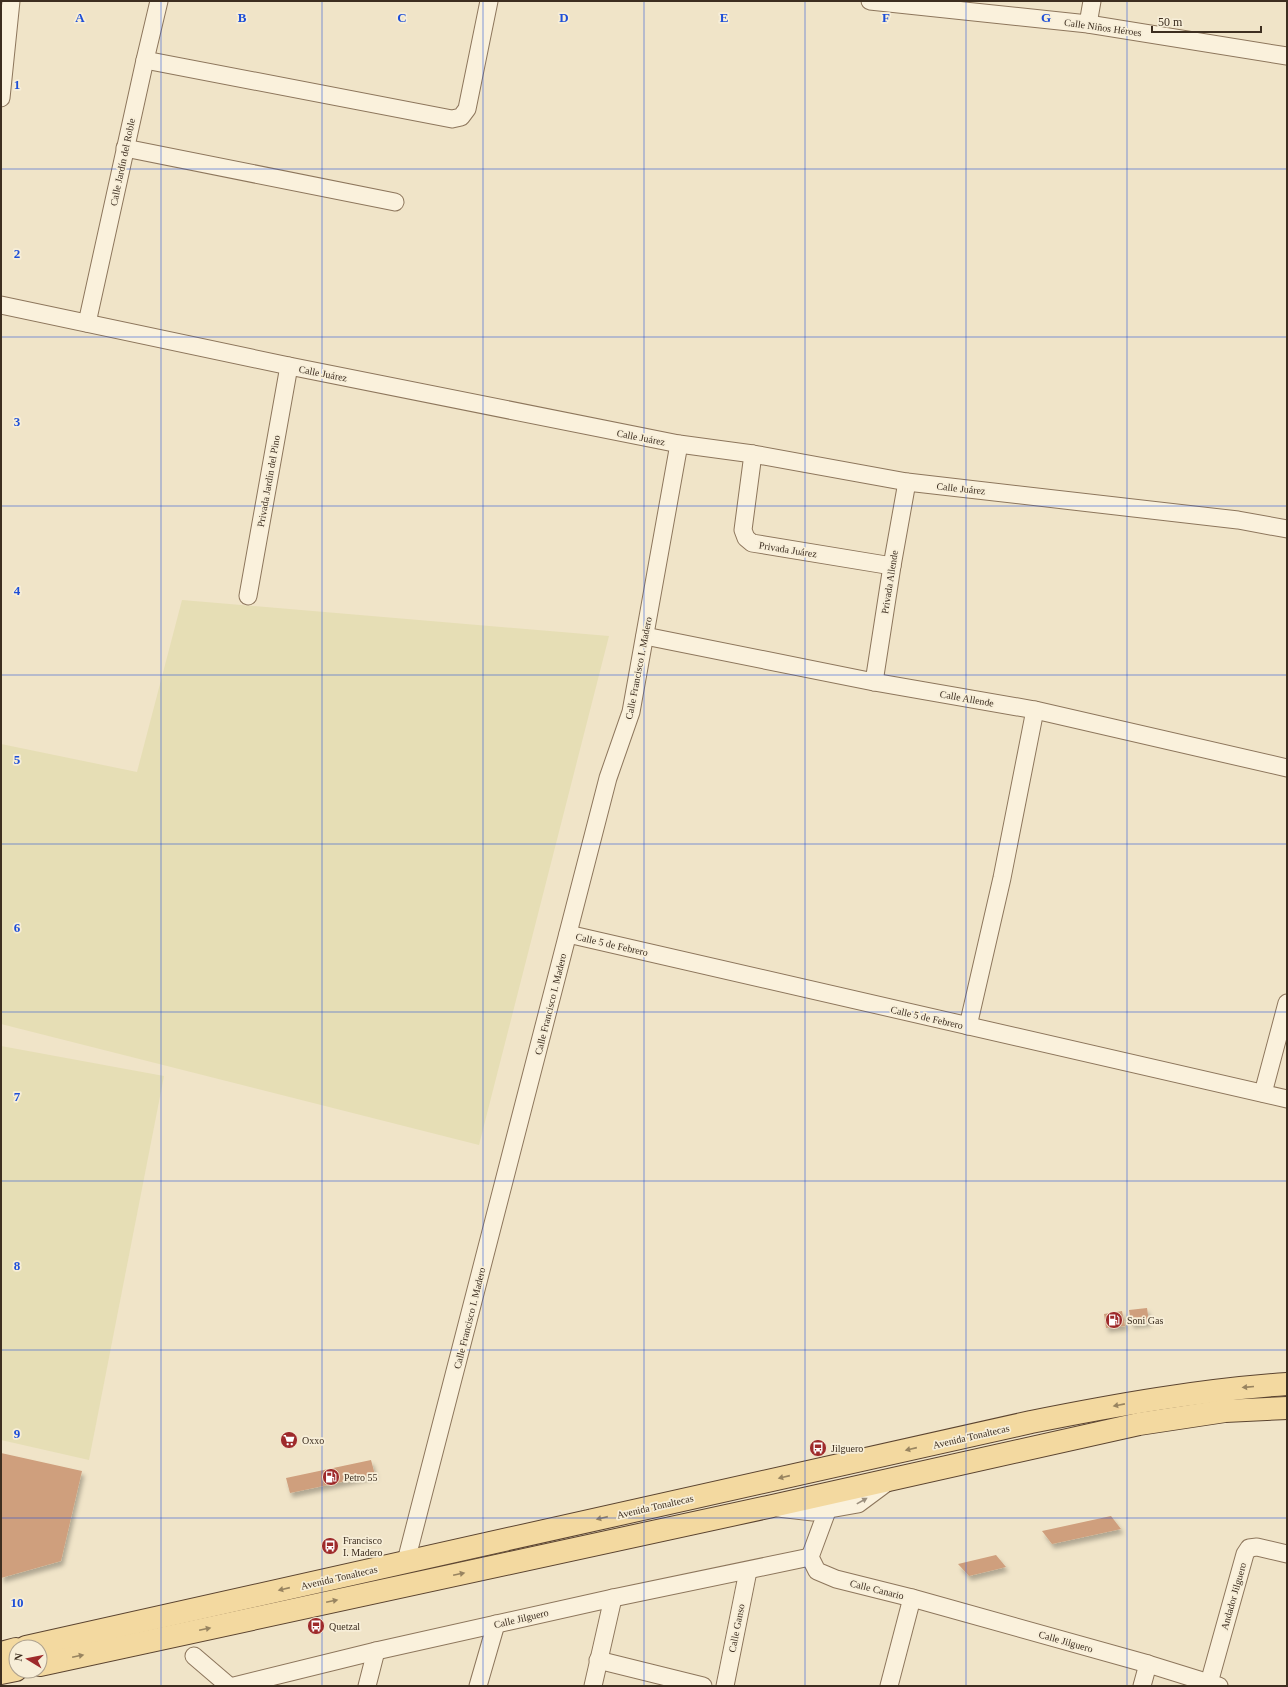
<svg xmlns="http://www.w3.org/2000/svg" width="1288" height="1687" viewBox="0 0 1288 1687" font-family="'Times New Roman',serif">
<style>
.farmland{fill:#e6deb5}
.building{fill:#cf9f7d;filter:url(#shadow)}
.lines{fill:none;stroke-linecap:round;stroke-linejoin:round}
.minor-casing{stroke:#8d765c;stroke-width:19}
.primary-casing{stroke:#5b4430;stroke-width:24}
.minor{stroke:#faf1dc;stroke-width:17}
.primary{stroke:#f3d9a0;stroke-width:22}
.oneway{fill:#988460}
.oneway2{fill:#9c907e}
.grid{fill:none;stroke:#1d4ed8;stroke-width:1;stroke-opacity:0.55}
.labels{text-anchor:middle;stroke-width:3.5;stroke-linejoin:round;paint-order:stroke}
.street-label{font-size:10px;fill:#3d2e20;stroke:#f7eed8}
.poi-label{font-size:10px;fill:#3d2e20;stroke:#f7eed8;text-anchor:start}
.grid-label{font-size:13px;text-anchor:middle;font-weight:bold;fill:#1d4ed8;stroke:#f7eed8;stroke-width:3.5;stroke-linejoin:round;paint-order:stroke}
</style>
<defs>
<filter id="shadow"><feDropShadow dx="2.5" dy="4.5" stdDeviation="2" flood-color="#0004"/></filter>
</defs>
<rect width="100%" height="100%" fill="#f0e4c8"/>
<!-- farmland -->
<g class="farmland">
<path d="M 182,600 L 609,636 L 479,1145 L 1,1024 L 1,744 L 137,772 Z"/>
<path d="M 1,1046 L 164,1076 L 89,1460 L 1,1440 Z"/>
</g>
<!-- building -->
<g class="building">
<path d="M 1147,1308 L 1149,1322 L 1131,1324 L 1129,1310 Z"/>
<path d="M 1122,1311 L 1125,1326 L 1106,1328 L 1104,1314 Z"/>
<path d="M 1,1453 L 82,1471 L 61,1561 L 1,1578 Z"/>
<path d="M 371,1460 L 375,1475 L 290,1493 L 286,1478 Z"/>
<path d="M 1111,1516 L 1121,1529 L 1052,1544 L 1042,1531 Z"/>
<path d="M 996,1555 L 1006,1567 L 969,1576 L 958,1564 Z"/>
</g>
<g class="lines">
<!-- minor casing -->
<g class="minor-casing">
<g id="minor">
<path d="M 870,1 L 1088,24 L 1287,56"/>
<path d="M 1088,24 L 1092,1"/>
<path d="M 145,60 L 452,119 L 461,117 L 467,109 L 489,1"/>
<path d="M 1,98 L 11,1"/>
<path d="M 125,148 L 395,202"/>
<path d="M 1,305 L 289,366 L 679,444 L 753,454 L 907,482 L 1238,520 L 1287,529"/>
<path d="M 87,323 L 145,60 L 159,1"/>
<path d="M 753,454 L 743,530 L 746,538 L 752,543 L 892,566"/>
<path d="M 248,596 L 289,366"/>
<path d="M 645,636 L 874,682 L 1035,710 L 1287,768"/>
<path d="M 874,682 L 892,566 L 907,482"/>
<path d="M 568,934 L 1287,1099"/>
<path d="M 968,1026 L 1002,878 L 1035,710"/>
<path d="M 1263,1093 L 1287,1003"/>
<path d="M 778,1508 L 813,1512 L 858,1504 L 889,1481"/>
<path d="M 827,1511 L 810,1557 L 817,1571 L 836,1579 L 912,1598 L 1148,1664 L 1219,1686"/>
<path d="M 406,1561 L 608,778 L 631,712 L 679,444"/>
<path d="M 194,1656 L 229,1686"/>
<path d="M 598,1660 L 703,1686"/>
<path d="M 1209,1683 L 1245,1554 L 1249,1548 L 1257,1547 L 1287,1554"/>
<path d="M 234,1686 L 376,1651 L 613,1598 L 810,1557"/>
<path d="M 367,1686 L 376,1651"/>
<path d="M 478,1686 L 496,1624"/>
<path d="M 593,1686 L 613,1598"/>
<path d="M 725,1686 L 748,1571"/>
<path d="M 889,1686 L 912,1598"/>
<path d="M 1142,1686 L 1148,1664"/>
</g>
</g>
<!-- primary casing -->
<g class="primary-casing">
<g id="primary">
<path d="M 26,1647 L 1031,1422 C 1116,1405 1200,1390 1287,1384"/>
<path d="M 1,1653 L 16,1649"/>
<path d="M 40,1665 L 768,1507 L 1139,1424 L 1225,1411 L 1287,1408"/>
<path d="M 1,1673 L 16,1670"/>
</g>
</g>
<!-- minor -->
<use href="#minor" class="minor"/>
<!-- primary -->
<use href="#primary" class="primary"/>
</g>
<!-- one-way arrows -->
<defs><path id="oneway-solid" d="M-6-.8H1V-3.2L6.5 0L1 3.2V.8H-6Z"/></defs>
<g class="oneway">
<use href="#oneway-solid" transform="translate(1248 1387) rotate(175)"/>
<use href="#oneway-solid" transform="translate(1119 1405) rotate(169)"/>
<use href="#oneway-solid" transform="translate(911 1449) rotate(167)"/>
<use href="#oneway-solid" transform="translate(784 1477) rotate(167)"/>
<use href="#oneway-solid" transform="translate(602 1518) rotate(167)"/>
<use href="#oneway-solid" transform="translate(459 1574) rotate(-12)"/>
<use href="#oneway-solid" transform="translate(284 1589) rotate(167)"/>
<use href="#oneway-solid" transform="translate(332 1601) rotate(-12)"/>
<use href="#oneway-solid" transform="translate(205 1629) rotate(-12)"/>
<use href="#oneway-solid" transform="translate(78 1656) rotate(-12)"/>
</g>
<use class="oneway2" href="#oneway-solid" transform="translate(862 1501) rotate(-29)"/>
<!-- grid -->
<path class="grid" d="M 161,1 L 161,1686M 322,1 L 322,1686M 483,1 L 483,1686M 644,1 L 644,1686M 805,1 L 805,1686M 966,1 L 966,1686M 1127,1 L 1127,1686M 1,169 L 1287,169M 1,337 L 1287,337M 1,506 L 1287,506M 1,675 L 1287,675M 1,844 L 1287,844M 1,1012 L 1287,1012M 1,1181 L 1287,1181M 1,1350 L 1287,1350M 1,1518 L 1287,1518"/>
<!-- icons -->
<defs>
<g id="fuel-disc" transform="scale(0.9)"><circle r="9.5" fill="#9e2a2b" stroke="#f7eed8"/><path d="M-5.5-6h7V0h2V4h1.3V-2.5L3-4.5l.8-.8L6-3V5H2.5V1h-1V6h-7ZM-4.2-4.7v3.2H.2V-4.7Z" fill="#fff"/></g>
<g id="supermarket-disc" transform="scale(0.9)"><circle r="9.5" fill="#9e2a2b" stroke="#f7eed8"/><path d="M-6-5.5h2.5l.6 2H6L4.5 2H-2.5L-4.4-4H-6ZM-1.5 3.2a1.3 1.3 0 1 0 .1 0ZM3 3.2a1.3 1.3 0 1 0 .1 0Z" fill="#fff"/></g>
<g id="bus-disc" transform="scale(0.9)"><circle r="9.5" fill="#9e2a2b" stroke="#f7eed8"/><path d="M-5-6H5V4H4V6H2V4H-2V6H-4V4H-5ZM-3.5-4V0h7V-4ZM-3.5 1.2v1.5H-2V1.2ZM2 1.2v1.5H3.5V1.2Z" fill="#fff"/></g>
</defs>
<g fill-rule="evenodd">
<use href="#fuel-disc" x="1114" y="1320"/>
<use href="#supermarket-disc" x="289" y="1440"/>
<use href="#bus-disc" x="818" y="1448"/>
<use href="#fuel-disc" x="331" y="1477"/>
<use href="#bus-disc" x="330" y="1546"/>
<use href="#bus-disc" x="316" y="1626"/>
</g>
<g class="labels">
<!-- street labels -->
<g class="street-label">
<text transform="translate(1103 27) rotate(8)" y="4">Calle Niños Héroes</text>
<text transform="translate(122 162) rotate(-78)" y="4">Calle Jardín del Roble</text>
<text transform="translate(323 373) rotate(11)" y="4">Calle Juárez</text>
<text transform="translate(641 437) rotate(11)" y="4">Calle Juárez</text>
<text transform="translate(268 481) rotate(-80)" y="4">Privada Jardín del Pino</text>
<text transform="translate(961 488) rotate(6)" y="4">Calle Juárez</text>
<text transform="translate(788 549) rotate(9)" y="4">Privada Juárez</text>
<text transform="translate(889 582) rotate(-81)" y="4">Privada Allende</text>
<text transform="translate(638 668) rotate(-79)" y="4">Calle Francisco I. Madero</text>
<text transform="translate(967 698) rotate(10)" y="4">Calle Allende</text>
<text transform="translate(612 944) rotate(13)" y="4">Calle 5 de Febrero</text>
<text transform="translate(550 1004) rotate(-76)" y="4">Calle Francisco I. Madero</text>
<text transform="translate(927 1017) rotate(13)" y="4">Calle 5 de Febrero</text>
<text transform="translate(469 1318) rotate(-76)" y="4">Calle Francisco I. Madero</text>
<text transform="translate(971 1436) rotate(-13)" y="4">Avenida Tonaltecas</text>
<text transform="translate(655 1506) rotate(-13)" y="4">Avenida Tonaltecas</text>
<text transform="translate(339 1577) rotate(-13)" y="4">Avenida Tonaltecas</text>
<text transform="translate(877 1589) rotate(14)" y="4">Calle Canario</text>
<text transform="translate(1233 1596) rotate(-74)" y="4">Andador Jilguero</text>
<text transform="translate(521 1618) rotate(-13)" y="4">Calle Jilguero</text>
<text transform="translate(736 1628) rotate(-79)" y="4">Calle Ganso</text>
<text transform="translate(1066 1641) rotate(16)" y="4">Calle Jilguero</text>
</g>
<!-- poi labels -->
<g class="poi-label">
<text x="1127" y="1324">Soni Gas</text>
<text x="302" y="1444">Oxxo</text>
<text x="831" y="1452">Jilguero</text>
<text x="344" y="1481">Petro 55</text>
<text x="343" y="1544">Francisco<tspan x="343" dy="12">I. Madero</tspan></text>
<text x="329" y="1630">Quetzal</text>
</g>
</g>
<g class="grid-label">
<text x="80" y="22">A</text>
<text x="242" y="22">B</text>
<text x="402" y="22">C</text>
<text x="564" y="22">D</text>
<text x="724" y="22">E</text>
<text x="886" y="22">F</text>
<text x="1046" y="22">G</text>
<text x="17" y="89">1</text>
<text x="17" y="258">2</text>
<text x="17" y="426">3</text>
<text x="17" y="595">4</text>
<text x="17" y="764">5</text>
<text x="17" y="932">6</text>
<text x="17" y="1101">7</text>
<text x="17" y="1270">8</text>
<text x="17" y="1438">9</text>
<text x="17" y="1607">10</text>
</g>
<!-- border -->
<rect width="1288" height="1687" fill="none" stroke="#3d2e20" stroke-width="4"/>
<!-- north arrow -->
<g transform="translate(28 1659) rotate(280)"><circle r="19" fill="#f7eed8" stroke="#ada18e"/>
<path d="M0-3L7 15L0 10L-7 15Z" fill="#9e2a2b"/>
<text y="-6" font-size="11" font-weight="bold" text-anchor="middle" fill="#3d2e20">N</text>
</g>
<!-- scale -->
<path d="M1152 26v6h109v-6" fill="none" stroke="#3d2e20" stroke-width="2"/>
<text x="1158" y="26" font-size="12" fill="#3d2e20" stroke="#f7eed8" stroke-width="3" paint-order="stroke">50 m</text>
</svg>
